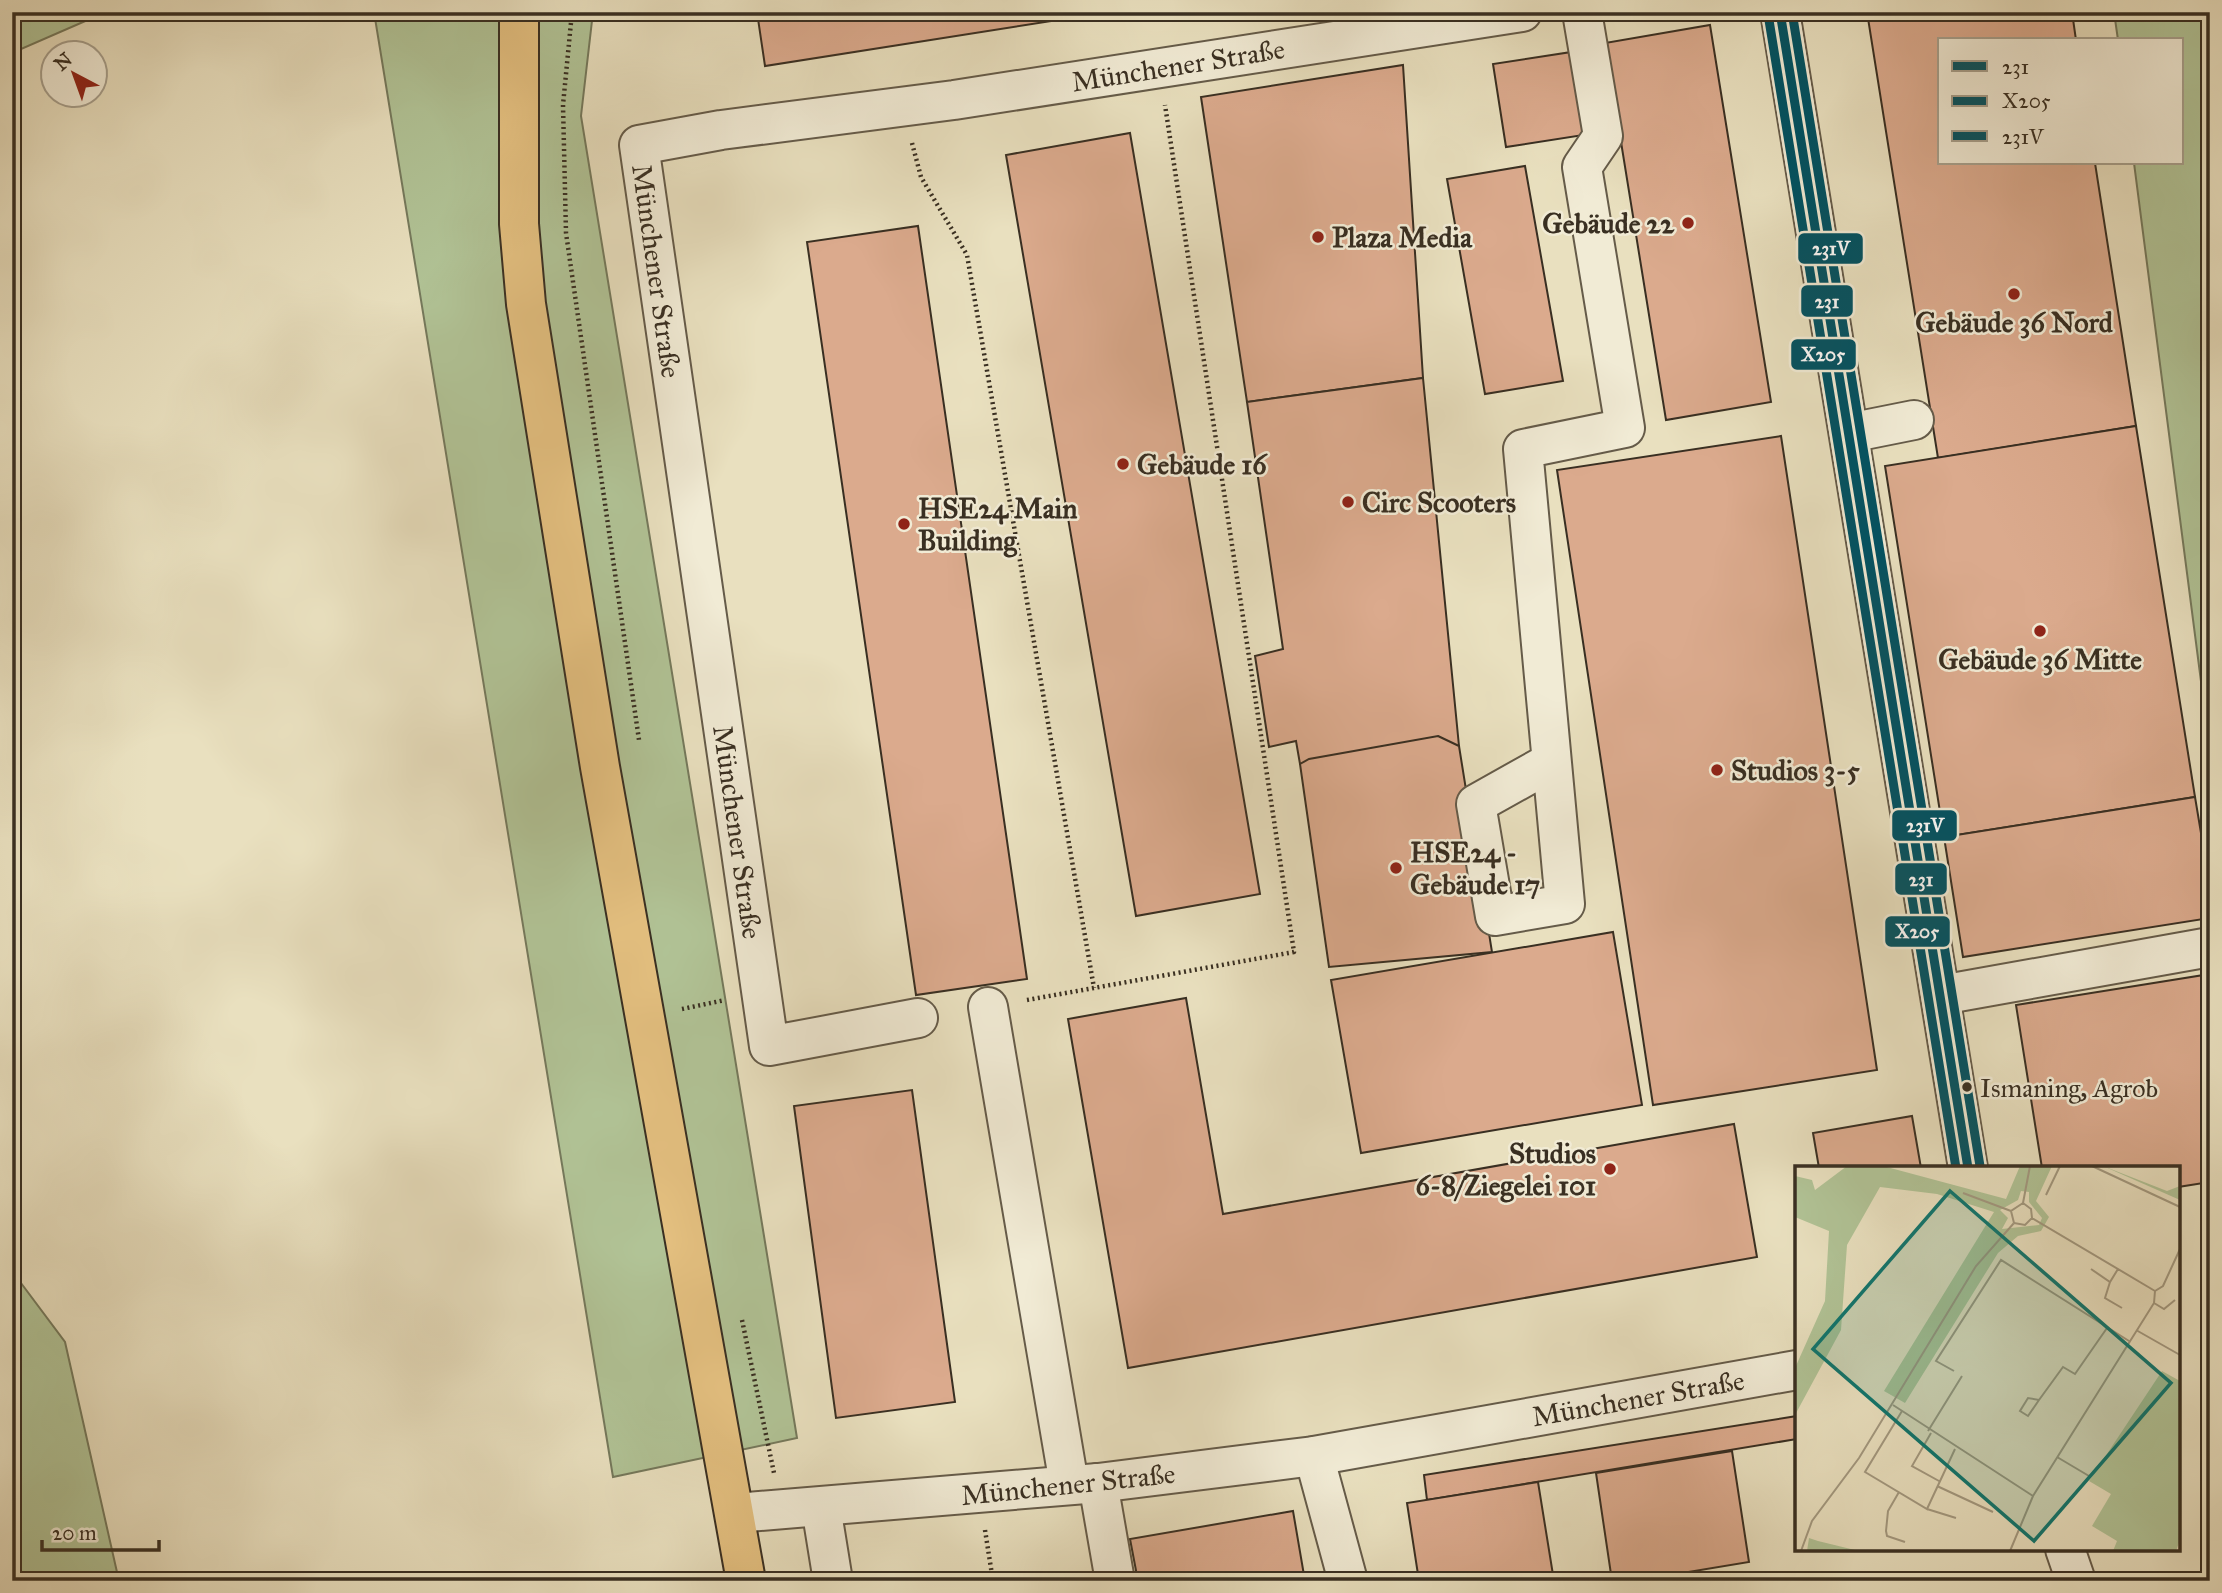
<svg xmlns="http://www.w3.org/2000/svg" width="2222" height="1593" viewBox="0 0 2222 1593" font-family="'IM FELL Great Primer',serif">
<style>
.green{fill:#b1c396;stroke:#75795c;stroke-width:2}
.building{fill:#dbaa8d;stroke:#392f22;stroke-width:2}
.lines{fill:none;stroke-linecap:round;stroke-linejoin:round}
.minor-casing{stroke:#655b49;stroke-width:42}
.major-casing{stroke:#392f22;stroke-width:42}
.path{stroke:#392f22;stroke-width:4.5;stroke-dasharray:2 3.5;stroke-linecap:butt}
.minor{stroke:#f1ebd5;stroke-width:38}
.major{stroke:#e4c080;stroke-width:38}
.bus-1-casing{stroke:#f1ebd5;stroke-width:14}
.bus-2-casing{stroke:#f1ebd5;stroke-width:14}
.bus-3-casing{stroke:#f1ebd5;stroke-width:14}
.bus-1{stroke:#005262;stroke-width:9}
.bus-2{stroke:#005262;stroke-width:9}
.bus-3{stroke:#005262;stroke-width:9}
.poi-dot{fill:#8f2418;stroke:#f1ebd5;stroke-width:2.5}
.bus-dot{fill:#392f22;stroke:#f1ebd5;stroke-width:2.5}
.labels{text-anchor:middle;stroke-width:5;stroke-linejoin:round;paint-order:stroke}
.bus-label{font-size:26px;fill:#392f22;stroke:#f1ebd5;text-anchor:start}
.street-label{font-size:28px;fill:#392f22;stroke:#f1ebd5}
.poi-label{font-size:28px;font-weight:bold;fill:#392f22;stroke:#f1ebd5;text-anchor:start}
.inset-road{fill:none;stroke:#a39980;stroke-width:2}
.view{fill:#0f766e;fill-opacity:0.15;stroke:#0f766e;stroke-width:3.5}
.inset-edge{fill:none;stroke:#392f22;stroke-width:3.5}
.line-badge{stroke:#f1ebd5;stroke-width:2.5}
.badge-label{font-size:19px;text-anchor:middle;font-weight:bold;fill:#fff}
</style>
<rect width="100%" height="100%" fill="#e9e0bf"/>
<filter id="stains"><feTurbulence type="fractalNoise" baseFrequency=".00286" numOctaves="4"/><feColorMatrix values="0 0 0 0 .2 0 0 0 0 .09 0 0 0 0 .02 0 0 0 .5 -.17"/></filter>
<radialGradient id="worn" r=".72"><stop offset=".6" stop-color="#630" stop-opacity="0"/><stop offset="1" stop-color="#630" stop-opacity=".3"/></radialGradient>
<!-- green -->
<g class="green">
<path d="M 12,12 L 106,12 L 12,53 Z"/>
<path d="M 374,12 L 593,12 L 581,116 L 797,1438 L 613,1477 Z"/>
<path d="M 2114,12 L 2210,12 L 2210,751 L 2134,163 L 2182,163 L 2182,40 L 2118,40 Z"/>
<path d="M 12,1271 L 65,1342 L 119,1581 L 12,1581 Z"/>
</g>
<!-- building -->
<g class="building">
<path d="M 757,12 L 1109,12 L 765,66 Z"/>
<path d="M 1867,12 L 2072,12 L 2076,40 L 1940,40 L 1940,163 L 2095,163 L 2136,426 L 1938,458 Z"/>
<path d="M 1710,25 L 1771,402 L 1666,420 L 1605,43 Z"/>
<path d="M 1578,51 L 1590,134 L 1506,147 L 1493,64 Z"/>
<path d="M 1403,65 L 1423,378 L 1247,402 L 1201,97 Z"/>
<path d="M 1130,133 L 1260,894 L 1136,916 L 1006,155 Z"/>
<path d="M 1525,166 L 1563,381 L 1485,394 L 1447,179 Z"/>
<path d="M 918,226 L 1027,979 L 916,995 L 807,242 Z"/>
<path d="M 1423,378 L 1459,746 L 1300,764 L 1296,741 L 1269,747 L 1255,656 L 1283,649 L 1247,402 Z"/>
<path d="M 2136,426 L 2195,797 L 1944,837 L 1885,466 Z"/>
<path d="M 1781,436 L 1877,1070 L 1653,1105 L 1557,470 Z"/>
<path d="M 1438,736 L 1459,746 L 1492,952 L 1329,967 L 1300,764 L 1309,759 Z"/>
<path d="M 2195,797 L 2210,887 L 2210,918 L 1963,957 L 1944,837 Z"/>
<path d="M 1613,932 L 1642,1105 L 1361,1153 L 1331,980 Z"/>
<path d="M 2210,974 L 2210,1182 L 2178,1187 L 2178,1168 L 2042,1168 L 2016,1005 Z"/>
<path d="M 1186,998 L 1223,1214 L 1734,1124 L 1757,1257 L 1128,1368 L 1068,1019 Z"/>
<path d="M 912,1090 L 955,1402 L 836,1418 L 794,1106 Z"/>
<path d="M 1912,1116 L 1921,1168 L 1819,1168 L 1813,1133 Z"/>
<path d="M 1797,1416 L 1797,1439 L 1427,1500 L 1424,1475 Z"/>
<path d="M 1732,1451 L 1749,1562 L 1634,1581 L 1612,1581 L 1596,1473 Z"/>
<path d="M 1538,1482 L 1554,1581 L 1419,1581 L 1407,1503 Z"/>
<path d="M 1293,1511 L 1305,1581 L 1138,1581 L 1130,1539 Z"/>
<path d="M 941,1575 L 942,1581 L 902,1581 Z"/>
</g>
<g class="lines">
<!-- minor casing -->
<g class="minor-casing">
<g id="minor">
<path d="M 1780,12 L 1968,1168"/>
<path d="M 1849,433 L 1914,420"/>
<path d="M 1551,762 L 1476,804 L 1495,916 L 1565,904 L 1523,449 L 1625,428 L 1582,167 L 1603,136 L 1582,12"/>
<path d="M 1941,995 L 2210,947"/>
<path d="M 988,1007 L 1069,1484"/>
<path d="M 918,1018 L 769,1046 L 639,145 L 721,130 L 954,100 L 1522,12"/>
<path d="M 1314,1456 L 1348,1581"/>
<path d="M 1098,1483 L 1115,1581"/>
<path d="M 821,1507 L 833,1581"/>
<path d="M 736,1513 L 1098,1483 L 1314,1456 L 1797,1370"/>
<path d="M 2065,1549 L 2076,1581"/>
</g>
</g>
<!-- major casing -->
<g class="major-casing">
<path id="major" d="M 519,12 L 519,224 L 526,304 L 600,767 L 746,1581"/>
</g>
<!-- path -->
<g class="path">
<path d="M 572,12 L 563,105 L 566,233 L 639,740"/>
<path d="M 912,143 L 921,177 L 967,255 L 1094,988"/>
<path d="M 1027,1000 L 1294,952 L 1165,105"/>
<path d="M 682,1009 L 725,1000"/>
<path d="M 742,1320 L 774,1473"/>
<path d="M 985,1530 L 993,1581"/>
</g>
<!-- minor -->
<use href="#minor" class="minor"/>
<!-- major -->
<use href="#major" class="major"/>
<!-- bus-1 casing -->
<g class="bus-1-casing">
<path id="bus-1" d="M 1780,12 L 1968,1168"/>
</g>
<!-- bus-2 casing -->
<g class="bus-2-casing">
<path id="bus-2" d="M 1768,14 L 1956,1168"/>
</g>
<!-- bus-3 casing -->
<g class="bus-3-casing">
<path id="bus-3" d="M 1792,12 L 1980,1166"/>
</g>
<!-- bus-1 -->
<use href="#bus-1" class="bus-1"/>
<!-- bus-2 -->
<use href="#bus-2" class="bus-2"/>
<!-- bus-3 -->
<use href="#bus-3" class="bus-3"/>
</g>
<!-- markers -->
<g class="poi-dot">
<circle cx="1688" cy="223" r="7"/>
<circle cx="1318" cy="237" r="7"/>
<circle cx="2014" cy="294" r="7"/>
<circle cx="1123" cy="464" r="7"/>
<circle cx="1348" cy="502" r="7"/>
<circle cx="904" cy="524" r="7"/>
<circle cx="2040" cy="631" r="7"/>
<circle cx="1717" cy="770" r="7"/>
<circle cx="1396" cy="868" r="7"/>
<circle cx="1610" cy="1169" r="7"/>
</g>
<circle class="bus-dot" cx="1967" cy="1087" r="6"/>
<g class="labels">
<!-- bus labels -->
<g class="bus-label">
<text x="1980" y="1097">Ismaning, Agrob</text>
</g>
<!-- street labels -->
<g class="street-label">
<text transform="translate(1178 65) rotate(-9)" y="10">Münchener Straße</text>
<text transform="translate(657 271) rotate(82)" y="10">Münchener Straße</text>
<text transform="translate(738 832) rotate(82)" y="10">Münchener Straße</text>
<text transform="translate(1638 1398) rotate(-10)" y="10">Münchener Straße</text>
<text transform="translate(1068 1484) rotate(-6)" y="10">Münchener Straße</text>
</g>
<!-- poi labels -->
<g class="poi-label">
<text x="1674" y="233" text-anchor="end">Gebäude 22</text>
<text x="1332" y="247">Plaza Media</text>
<text x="2014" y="332" text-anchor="middle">Gebäude 36 Nord</text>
<text x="1137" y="474">Gebäude 16</text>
<text x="1362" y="512">Circ Scooters</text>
<text x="918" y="518">HSE24 Main<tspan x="918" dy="32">Building</tspan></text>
<text x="2040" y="669" text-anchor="middle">Gebäude 36 Mitte</text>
<text x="1731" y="780">Studios 3-5</text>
<text x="1410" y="862">HSE24 -<tspan x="1410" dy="32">Gebäude 17</tspan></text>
<text x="1596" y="1163" text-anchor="end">Studios<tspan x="1596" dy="32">6-8/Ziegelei 101</tspan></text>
</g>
</g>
<!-- overview -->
<g transform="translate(1795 1166)">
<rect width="385" height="385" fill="#e9e0bf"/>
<path d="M 52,0 L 88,0 L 211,33 L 225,0 L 257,0 L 241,35 L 254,51 L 246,65 L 223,70 L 203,87 L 110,237 L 89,225 L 199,46 L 142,28 L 85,21 L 52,79 L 46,164 L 0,249 L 0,202 L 30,135 L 34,65 L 0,51 L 0,10 L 17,14 L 20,24 ZM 226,25 L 234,26 L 234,36 L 247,52 L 244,59 L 207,63 L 213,52 L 205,44 L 223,34 ZM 308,0 L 372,25 L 385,20 L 385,34 ZM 367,205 L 385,215 L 385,374 L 381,385 L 318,385 L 322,375 L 297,360 L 316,328 L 294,315 ZM 14,372 L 23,375 L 64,385 L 12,385 Z" fill="#b1c396" fill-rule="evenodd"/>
<path class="inset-road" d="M 297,0 L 385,41M 168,27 L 216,45M 251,29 L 265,0M 228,37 L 235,0M 237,52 L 360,125M 219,57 L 230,59 L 237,52 L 236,43 L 228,37M 219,57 L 216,45 L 228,37M 296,103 L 315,116 L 323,103M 315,116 L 310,132 L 327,142M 360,125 L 368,120 L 385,83M 359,137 L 369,143 L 380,134M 341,164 L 385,189M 159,205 L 141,195 L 206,94 L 334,175M 244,234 L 233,250 L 225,245 L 233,232 L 244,234 L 268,201 L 280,208 L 312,162M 98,239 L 238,330M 107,245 L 70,306 L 132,343 L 160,283M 133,265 L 167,210M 136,267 L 117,300 L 144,315M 262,291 L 294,310M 142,320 L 198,346M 104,326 L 93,345 L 91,365 L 92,370 L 110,376M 132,343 L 161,352M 6,385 L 17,355 L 64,292 L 181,100 L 219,57M 215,385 L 238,330 L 359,137 L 360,125"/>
<path class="view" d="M 155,25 L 376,217 L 239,375 L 18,183 Z"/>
<rect width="385" height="385" class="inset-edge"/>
</g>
<g class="line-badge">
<rect x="1797" y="232" width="67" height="33" rx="7" fill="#005262"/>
<rect x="1800" y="284" width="54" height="34" rx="7" fill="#005262"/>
<rect x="1790" y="338" width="67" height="33" rx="7" fill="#005262"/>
<rect x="1891" y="809" width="67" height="33" rx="7" fill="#005262"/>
<rect x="1894" y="862" width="54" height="34" rx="7" fill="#005262"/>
<rect x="1884" y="915" width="67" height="33" rx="7" fill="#005262"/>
</g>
<g class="badge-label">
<text x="1831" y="255">231V</text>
<text x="1827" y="308">231</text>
<text x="1823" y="361">X205</text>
<text x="1925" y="832">231V</text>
<text x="1921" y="886">231</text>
<text x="1917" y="938">X205</text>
</g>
<!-- margin -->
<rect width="2222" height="1593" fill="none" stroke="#e9e0bf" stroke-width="42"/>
<rect x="14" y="14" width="2194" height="1565" fill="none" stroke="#392f22" stroke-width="3.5"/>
<rect x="21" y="21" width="2180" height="1551" fill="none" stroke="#392f22" stroke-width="2"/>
<!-- legend -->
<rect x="1938" y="38" width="245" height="126" fill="#f1ebd5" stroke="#a7a08d" stroke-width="2"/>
<rect x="1952" y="61" width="35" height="10" fill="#005262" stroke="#a7a08d" stroke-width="2"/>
<text x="2002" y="74" font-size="21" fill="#392f22">231</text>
<rect x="1952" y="96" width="35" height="10" fill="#005262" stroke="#a7a08d" stroke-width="2"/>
<text x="2002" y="108" font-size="21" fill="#392f22">X205</text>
<rect x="1952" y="131" width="35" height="10" fill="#005262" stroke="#a7a08d" stroke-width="2"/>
<text x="2002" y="144" font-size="21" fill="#392f22">231V</text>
<!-- north arrow -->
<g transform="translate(74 74) rotate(319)"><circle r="33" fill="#f1ebd5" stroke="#a7a08d" stroke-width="2"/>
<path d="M0-5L12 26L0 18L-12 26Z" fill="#8f2418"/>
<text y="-10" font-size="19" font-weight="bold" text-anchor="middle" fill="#392f22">N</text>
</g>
<!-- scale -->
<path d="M42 1540v10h117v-10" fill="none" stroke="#392f22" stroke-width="3.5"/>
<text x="52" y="1540" font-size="21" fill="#392f22" stroke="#f1ebd5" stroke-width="5" paint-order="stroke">20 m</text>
<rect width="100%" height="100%" filter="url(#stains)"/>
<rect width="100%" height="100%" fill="url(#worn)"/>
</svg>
